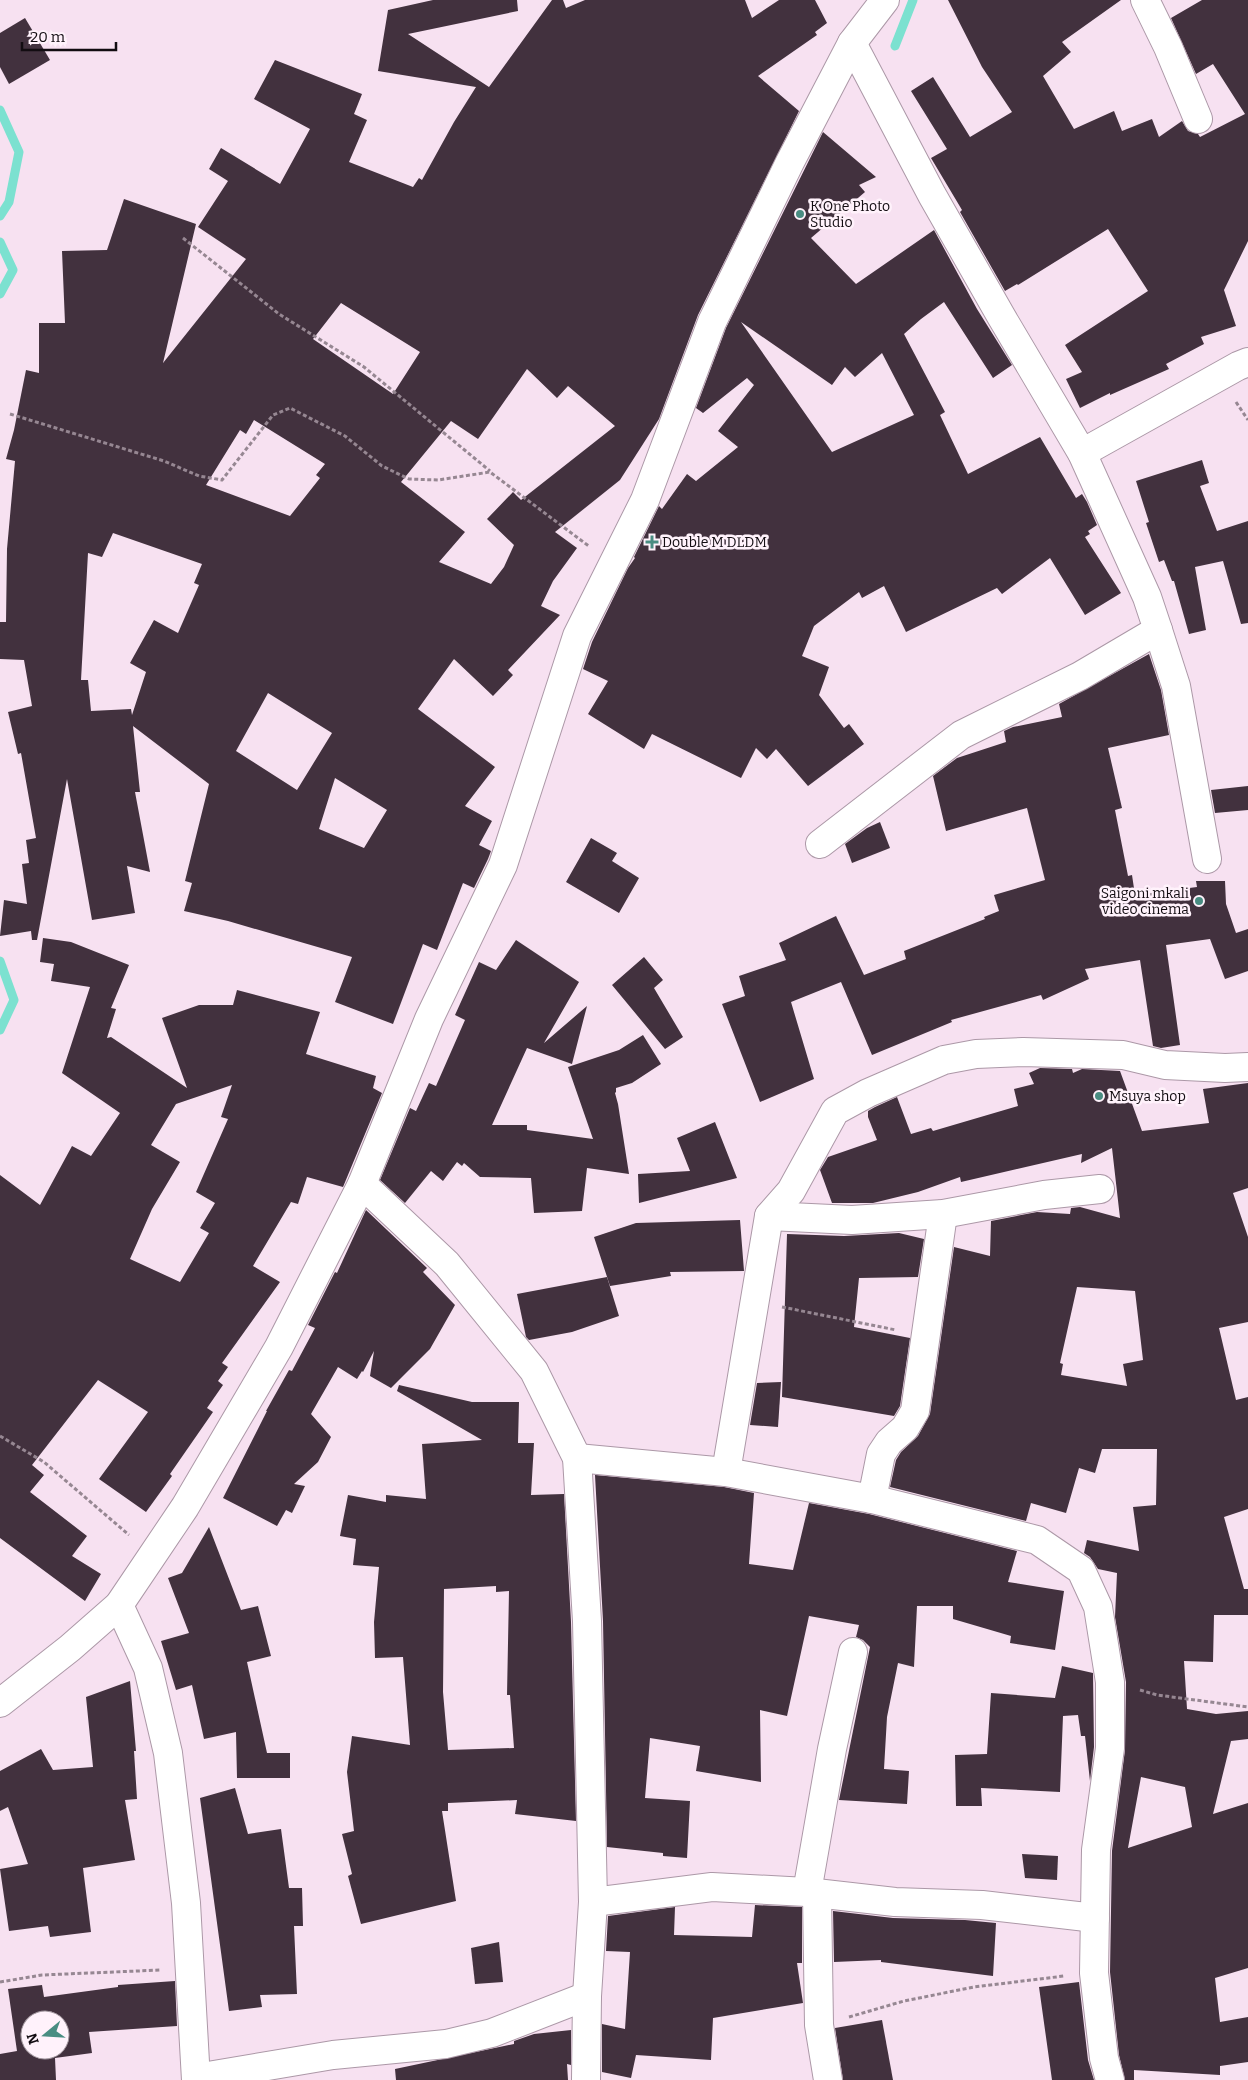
<svg xmlns="http://www.w3.org/2000/svg" width="1248" height="2080" viewBox="0 0 1248 2080" font-family="Bitter,serif">
<style>
.lines{fill:none;stroke-linecap:round;stroke-linejoin:round}
.stream{stroke:#7ce1d0;stroke-width:9}
.building{fill:#42313e;fill-rule:evenodd}
.minor-casing{stroke:#ac98a7;stroke-width:30}
.path{stroke:#968792;stroke-width:3;stroke-dasharray:4 2.5;stroke-linecap:butt}
.minor{stroke:#fff;stroke-width:28}
.poi-dot{fill:#498d82;stroke:#fff2fb;stroke-width:2}
.labels{text-anchor:middle;stroke-width:5;stroke-linejoin:round;paint-order:stroke}
.poi-label{font-size:14px;fill:#120c11;stroke:#fff2fb;text-anchor:start}
</style>
<rect width="100%" height="100%" fill="#f7e1f1"/>
<g class="lines">
<!-- stream -->
<g class="stream">
<path d="M 895,46 L 913,0"/>
<path d="M 0,110 L 19,152 L 9,202 L 0,216"/>
<path d="M 0,242 L 13,270 L 0,294"/>
<path d="M 0,961 L 14,1000 L 0,1030"/>
</g>
</g>
<!-- building -->
<g class="building">
<path d="M 433,0 L 517,0 L 518,11 L 408,34 L 489,87 L 552,0 L 563,0 L 566,8 L 585,0 L 745,0 L 752,18 L 779,0 L 815,0 L 827,23 L 815,32 L 817,35 L 758,76 L 799,111 L 698,315 L 659,419 L 620,480 L 555,532 L 577,548 L 553,581 L 541,606 L 560,615 L 508,670 L 513,675 L 493,696 L 454,659 L 418,709 L 495,767 L 465,806 L 492,821 L 479,845 L 491,851 L 488,859 L 474,888 L 463,883 L 437,950 L 423,944 L 393,1024 L 335,1002 L 352,957 L 228,921 L 184,911 L 192,883 L 185,881 L 209,784 L 133,726 L 140,792 L 135,792 L 150,872 L 127,866 L 135,913 L 92,920 L 67,779 L 37,940 L 32,940 L 31,931 L 0,936 L 4,900 L 27,904 L 22,864 L 29,863 L 26,840 L 36,838 L 21,753 L 18,754 L 8,712 L 32,706 L 24,660 L 0,659 L 0,622 L 6,622 L 7,549 L 15,461 L 6,459 L 14,430 L 26,370 L 39,373 L 39,323 L 65,323 L 62,251 L 107,250 L 124,199 L 196,224 L 163,363 L 246,259 L 198,227 L 228,181 L 209,169 L 221,148 L 280,184 L 310,129 L 254,99 L 275,60 L 362,94 L 354,114 L 367,120 L 349,162 L 413,187 L 419,178 L 422,180 L 454,122 L 476,87 L 378,71 L 388,10 ZM 341,303 L 420,352 L 393,394 L 313,339 ZM 527,369 L 557,398 L 568,386 L 615,426 L 521,500 L 513,492 L 487,519 L 514,545 L 504,567 L 491,584 L 439,562 L 465,532 L 401,482 L 451,421 L 478,439 ZM 254,420 L 325,464 L 316,475 L 320,478 L 290,516 L 206,485 L 240,430 L 246,434 ZM 113,533 L 202,564 L 194,583 L 199,585 L 178,633 L 154,620 L 130,663 L 146,672 L 132,715 L 131,709 L 91,711 L 88,680 L 81,680 L 88,553 L 102,557 ZM 268,693 L 332,733 L 297,790 L 236,751 ZM 335,778 L 387,810 L 364,848 L 319,829 Z"/>
<path d="M 948,0 L 1121,0 L 1062,42 L 1071,52 L 1043,76 L 1074,129 L 1114,111 L 1122,131 L 1152,119 L 1159,137 L 1182,121 L 1188,131 L 1198,134 L 1200,137 L 1245,114 L 1213,64 L 1196,74 L 1171,18 L 1202,0 L 1248,0 L 1248,241 L 1224,290 L 1236,326 L 1201,337 L 1204,344 L 1166,364 L 1169,369 L 1110,395 L 1110,393 L 1080,408 L 1066,379 L 1082,372 L 1065,345 L 1148,291 L 1108,229 L 1018,285 L 1017,284 L 1005,291 L 960,212 L 962,210 L 931,158 L 947,149 L 911,91 L 933,77 L 970,137 L 1012,112 L 982,67 Z"/>
<path d="M 25,18 L 50,60 L 9,84 L 0,67 L 0,33 Z"/>
<path d="M 823,132 L 876,177 L 859,185 L 865,192 L 811,238 L 856,284 L 934,230 L 977,309 L 1012,365 L 993,378 L 944,302 L 921,319 L 904,334 L 945,412 L 940,415 L 968,474 L 1040,437 L 1076,498 L 1082,494 L 1087,502 L 1097,525 L 1088,531 L 1090,534 L 1085,537 L 1121,593 L 1085,615 L 1050,558 L 1002,594 L 997,588 L 906,632 L 884,586 L 862,598 L 859,592 L 814,626 L 802,656 L 829,667 L 819,695 L 844,728 L 849,724 L 864,744 L 808,786 L 776,749 L 767,759 L 756,748 L 741,778 L 652,734 L 644,749 L 588,714 L 608,681 L 583,669 L 592,642 L 628,568 L 635,558 L 634,557 L 659,506 L 662,509 L 687,474 L 696,481 L 738,447 L 718,431 L 754,385 L 747,378 L 703,413 L 696,408 L 726,328 ZM 741,322 L 832,385 L 845,367 L 855,377 L 882,353 L 914,415 L 832,452 Z"/>
<path d="M 1202,460 L 1209,483 L 1200,486 L 1217,531 L 1248,521 L 1248,623 L 1241,624 L 1223,561 L 1195,567 L 1206,630 L 1189,634 L 1174,581 L 1172,581 L 1164,560 L 1159,562 L 1146,523 L 1149,522 L 1136,481 Z"/>
<path d="M 1149,654 L 1161,690 L 1169,735 L 1108,748 L 1122,808 L 1115,810 L 1128,876 L 1132,875 L 1135,895 L 1197,887 L 1196,881 L 1225,881 L 1226,904 L 1236,933 L 1248,929 L 1248,971 L 1225,979 L 1210,939 L 1166,945 L 1180,1045 L 1161,1048 L 1153,1046 L 1140,960 L 1085,969 L 1089,979 L 1043,1000 L 1041,995 L 951,1020 L 952,1022 L 872,1055 L 841,982 L 791,1002 L 814,1079 L 760,1102 L 722,1004 L 745,996 L 739,976 L 786,960 L 779,943 L 836,916 L 864,975 L 906,959 L 904,951 L 985,919 L 984,917 L 999,911 L 994,895 L 1045,880 L 1027,808 L 946,831 L 933,776 L 957,758 L 1006,742 L 1004,731 L 1013,727 L 1062,717 L 1059,704 Z"/>
<path d="M 1248,786 L 1248,810 L 1215,813 L 1211,790 Z"/>
<path d="M 880,822 L 890,848 L 852,863 L 845,844 L 867,828 Z"/>
<path d="M 591,838 L 617,853 L 612,861 L 639,878 L 619,913 L 566,882 Z"/>
<path d="M 43,938 L 71,942 L 129,965 L 111,1008 L 116,1009 L 107,1038 L 111,1037 L 187,1088 L 162,1018 L 199,1005 L 233,1005 L 237,990 L 320,1012 L 306,1054 L 376,1076 L 373,1088 L 382,1093 L 343,1187 L 307,1177 L 298,1204 L 291,1202 L 253,1266 L 280,1282 L 222,1363 L 228,1367 L 218,1381 L 223,1385 L 207,1408 L 213,1412 L 170,1474 L 172,1476 L 146,1512 L 99,1479 L 148,1412 L 98,1380 L 32,1465 L 44,1475 L 30,1492 L 87,1536 L 72,1556 L 101,1574 L 85,1601 L 0,1538 L 0,1175 L 40,1205 L 72,1146 L 91,1156 L 120,1113 L 62,1073 L 90,987 L 51,981 L 54,964 L 40,962 ZM 232,1085 L 221,1117 L 228,1119 L 196,1192 L 215,1203 L 200,1228 L 209,1233 L 180,1282 L 130,1259 L 152,1209 L 180,1162 L 151,1145 L 176,1104 Z"/>
<path d="M 516,940 L 579,982 L 544,1043 L 587,1006 L 572,1064 L 527,1048 L 492,1125 L 527,1125 L 527,1130 L 593,1139 L 568,1067 L 619,1050 L 643,1035 L 661,1064 L 632,1083 L 616,1088 L 616,1092 L 615,1093 L 618,1104 L 629,1174 L 587,1168 L 582,1211 L 534,1213 L 531,1178 L 480,1177 L 464,1163 L 462,1166 L 457,1162 L 443,1181 L 431,1171 L 405,1203 L 380,1180 L 410,1108 L 416,1111 L 429,1083 L 436,1086 L 465,1020 L 455,1015 L 479,962 L 496,970 Z"/>
<path d="M 644,957 L 663,980 L 654,988 L 683,1037 L 665,1049 L 612,985 Z"/>
<path d="M 1040,1068 L 1072,1069 L 1073,1073 L 1082,1069 L 1120,1071 L 1142,1131 L 1209,1123 L 1203,1089 L 1248,1083 L 1248,1188 L 1233,1193 L 1248,1237 L 1248,1322 L 1219,1328 L 1236,1400 L 1248,1397 L 1248,1509 L 1224,1517 L 1244,1589 L 1248,1589 L 1248,1615 L 1214,1615 L 1213,1662 L 1184,1661 L 1187,1709 L 1216,1714 L 1248,1711 L 1248,1739 L 1231,1741 L 1213,1814 L 1248,1803 L 1248,1968 L 1215,1978 L 1220,2022 L 1248,2017 L 1248,2062 L 1220,2066 L 1220,2075 L 1134,2070 L 1134,2080 L 1125,2080 L 1119,2055 L 1110,1972 L 1112,1851 L 1125,1750 L 1126,1682 L 1115,1617 L 1117,1573 L 1098,1569 L 1090,1557 L 1084,1553 L 1087,1540 L 1139,1551 L 1133,1507 L 1156,1505 L 1157,1449 L 1102,1449 L 1095,1473 L 1079,1468 L 1066,1513 L 1031,1503 L 1026,1521 L 890,1487 L 896,1460 L 901,1452 L 918,1436 L 930,1414 L 954,1247 L 990,1256 L 991,1221 L 1037,1212 L 1070,1214 L 1071,1208 L 1080,1207 L 1120,1218 L 1112,1148 L 1081,1163 L 1082,1154 L 961,1182 L 960,1177 L 918,1192 L 873,1203 L 832,1203 L 820,1170 L 828,1157 L 877,1140 L 868,1117 L 868,1111 L 875,1107 L 897,1097 L 911,1134 L 931,1128 L 933,1131 L 1018,1106 L 1014,1089 L 1034,1084 L 1029,1073 ZM 1077,1287 L 1135,1291 L 1143,1360 L 1123,1364 L 1127,1386 L 1061,1375 L 1063,1364 L 1060,1363 ZM 1141,1777 L 1185,1787 L 1192,1827 L 1128,1848 Z"/>
<path d="M 715,1122 L 737,1178 L 639,1203 L 638,1174 L 690,1171 L 677,1138 Z"/>
<path d="M 366,1210 L 427,1268 L 423,1272 L 455,1305 L 430,1349 L 391,1388 L 370,1376 L 374,1351 L 363,1372 L 362,1371 L 357,1379 L 338,1367 L 311,1414 L 331,1437 L 318,1462 L 294,1484 L 305,1486 L 292,1513 L 286,1510 L 277,1526 L 223,1498 L 267,1411 L 266,1411 L 289,1370 L 292,1371 L 315,1328 L 308,1325 L 335,1272 L 337,1273 Z"/>
<path d="M 740,1220 L 744,1271 L 670,1272 L 671,1276 L 610,1286 L 594,1237 L 636,1223 Z"/>
<path d="M 899,1233 L 924,1239 L 918,1277 L 859,1278 L 854,1327 L 910,1338 L 900,1406 L 894,1416 L 782,1397 L 787,1234 L 844,1236 Z"/>
<path d="M 607,1277 L 619,1316 L 572,1332 L 529,1340 L 526,1337 L 517,1294 Z"/>
<path d="M 781,1382 L 778,1427 L 750,1425 L 757,1383 Z"/>
<path d="M 399,1385 L 472,1402 L 519,1402 L 518,1443 L 534,1443 L 531,1495 L 564,1494 L 571,1622 L 576,1821 L 515,1814 L 517,1800 L 448,1803 L 448,1811 L 442,1811 L 456,1901 L 361,1924 L 348,1876 L 352,1874 L 342,1834 L 354,1831 L 347,1772 L 352,1736 L 410,1745 L 403,1657 L 375,1658 L 374,1622 L 379,1567 L 353,1565 L 356,1539 L 340,1536 L 348,1495 L 386,1502 L 386,1495 L 426,1499 L 422,1444 L 482,1440 L 397,1391 ZM 496,1586 L 496,1592 L 509,1591 L 507,1695 L 510,1695 L 514,1748 L 448,1750 L 443,1692 L 444,1589 Z"/>
<path d="M 595,1475 L 724,1487 L 754,1493 L 749,1564 L 793,1570 L 809,1503 L 869,1514 L 1017,1551 L 1008,1582 L 1064,1591 L 1055,1650 L 1010,1643 L 1011,1636 L 953,1619 L 953,1606 L 917,1606 L 914,1667 L 898,1663 L 887,1717 L 884,1769 L 909,1771 L 907,1804 L 839,1800 L 870,1647 L 863,1640 L 856,1637 L 859,1625 L 809,1616 L 787,1716 L 760,1710 L 761,1782 L 696,1771 L 700,1746 L 650,1738 L 645,1798 L 690,1801 L 687,1858 L 663,1856 L 663,1853 L 607,1847 L 603,1621 Z"/>
<path d="M 209,1527 L 241,1610 L 258,1606 L 271,1656 L 247,1662 L 267,1753 L 290,1753 L 290,1778 L 237,1778 L 236,1732 L 204,1739 L 192,1685 L 176,1690 L 161,1641 L 189,1633 L 168,1578 L 182,1573 Z"/>
<path d="M 1062,1666 L 1093,1673 L 1094,1747 L 1090,1781 L 1085,1736 L 1081,1736 L 1078,1715 L 1063,1716 L 1060,1792 L 981,1788 L 982,1806 L 956,1806 L 955,1755 L 987,1754 L 991,1693 L 1055,1698 Z"/>
<path d="M 130,1681 L 136,1751 L 134,1751 L 137,1799 L 125,1800 L 135,1860 L 83,1868 L 91,1932 L 50,1937 L 48,1926 L 9,1931 L 0,1869 L 28,1864 L 8,1807 L 0,1811 L 0,1771 L 41,1749 L 53,1770 L 93,1767 L 86,1697 Z"/>
<path d="M 235,1788 L 248,1834 L 281,1829 L 289,1888 L 302,1888 L 303,1926 L 294,1926 L 297,1994 L 260,1995 L 262,2007 L 229,2011 L 200,1798 Z"/>
<path d="M 1022,1854 L 1058,1856 L 1057,1880 L 1025,1878 Z"/>
<path d="M 755,1905 L 802,1907 L 802,1963 L 797,1963 L 803,2003 L 713,2018 L 711,2060 L 636,2055 L 631,2078 L 602,2072 L 602,2024 L 625,2029 L 630,1952 L 606,1951 L 608,1916 L 675,1907 L 674,1935 L 752,1937 Z"/>
<path d="M 833,1911 L 893,1918 L 965,1920 L 996,1923 L 993,1976 L 881,1962 L 881,1960 L 834,1962 Z"/>
<path d="M 499,1942 L 503,1982 L 475,1984 L 471,1948 Z"/>
<path d="M 175,1981 L 177,2026 L 89,2032 L 92,2053 L 55,2058 L 56,2080 L 0,2080 L 0,2054 L 17,2051 L 8,1989 L 42,1985 L 44,1997 L 118,1987 L 118,1985 ZM 30,2020 L 60,2020 L 60,2050 L 30,2050 Z"/>
<path d="M 1079,1982 L 1088,2060 L 1094,2080 L 1052,2080 L 1039,1987 Z"/>
<path d="M 882,2020 L 893,2080 L 843,2080 L 835,2028 Z"/>
<path d="M 571,2030 L 571,2065 L 567,2064 L 568,2080 L 396,2080 L 395,2069 L 514,2044 L 514,2041 L 534,2034 Z"/>
</g>
<g class="lines">
<!-- minor casing -->
<g class="minor-casing">
<g id="minor">
<path d="M 1145,0 L 1168,47 L 1198,119"/>
<path d="M 1082,453 L 1238,366 L 1248,362"/>
<path d="M 1158,630 L 1176,686 L 1207,859"/>
<path d="M 820,844 L 961,735 L 1080,676 L 1158,630 L 1147,597 L 1082,453 L 1001,316 L 932,195 L 852,43"/>
<path d="M 362,1184 L 447,1264 L 534,1371 L 577,1458 L 587,1621 L 593,1902 L 587,1996 L 586,2080"/>
<path d="M 769,1216 L 852,1220 L 943,1214 L 1044,1195 L 1100,1189"/>
<path d="M 577,1458 L 726,1472 L 872,1499 L 1037,1540 L 1081,1570 L 1098,1607 L 1110,1682 L 1110,1748 L 1096,1850 L 1094,1973 L 1104,2058 L 1110,2080"/>
<path d="M 726,1472 L 769,1216 L 791,1191 L 835,1111 L 868,1093 L 944,1060 L 976,1054 L 1023,1052 L 1123,1055 L 1165,1065 L 1225,1068 L 1248,1067"/>
<path d="M 872,1499 L 881,1454 L 889,1442 L 905,1428 L 915,1411 L 943,1214"/>
<path d="M 119,1605 L 148,1668 L 168,1753 L 186,1903 L 196,2080"/>
<path d="M 0,1703 L 70,1648 L 119,1605 L 185,1507 L 279,1347 L 362,1184 L 429,1019 L 503,865 L 577,636 L 645,500 L 712,322 L 790,162 L 852,43 L 885,0"/>
<path d="M 807,1892 L 832,1749 L 853,1652"/>
<path d="M 817,1894 L 819,2025 L 828,2080"/>
<path d="M 593,1902 L 712,1887 L 807,1892 L 895,1902 L 982,1905 L 1095,1918"/>
<path d="M 196,2078 L 333,2055 L 446,2044 L 492,2033 L 587,1996"/>
</g>
</g>
<!-- path -->
<g class="path">
<path d="M 183,238 L 279,314 L 364,367 L 490,471"/>
<path d="M 1236,402 L 1248,420"/>
<path d="M 10,414 L 164,461 L 199,476 L 222,480 L 273,415 L 290,408 L 345,436 L 382,466 L 409,479 L 438,480 L 490,472 L 590,547"/>
<path d="M 782,1307 L 896,1330"/>
<path d="M 0,1436 L 44,1462 L 129,1535"/>
<path d="M 1140,1690 L 1157,1695 L 1248,1707"/>
<path d="M 0,1982 L 42,1975 L 161,1970"/>
<path d="M 849,2017 L 904,2001 L 974,1987 L 1064,1976"/>
</g>
<!-- minor -->
<use href="#minor" class="minor"/>
</g>
<!-- markers -->
<g class="poi-dot">
<circle cx="800" cy="214" r="5"/>
<path d="M649.5 534.5h5v5h5v5h-5v5h-5v-5h-5v-5h5z"/>
<circle cx="1199" cy="901" r="5"/>
<circle cx="1099" cy="1096" r="5"/>
</g>
<g class="labels">
<!-- poi labels -->
<g class="poi-label">
<text x="810" y="211">K One Photo<tspan x="810" dy="16">Studio</tspan></text>
<text x="662" y="547">Double M DLDM</text>
<text x="1189" y="898" text-anchor="end">Saigoni mkali<tspan x="1189" dy="16">video cinema</tspan></text>
<text x="1109" y="1101">Msuya shop</text>
</g>
</g>
<!-- north arrow -->
<g transform="translate(45 2035) rotate(252)"><circle r="24" fill="#fff2fb" stroke="#a0969d"/>
<path d="M0-4L9 19L0 12L-9 19Z" fill="#498d82"/>
<text y="-8" font-size="14" font-weight="bold" text-anchor="middle" fill="#120c11">N</text>
</g>
<!-- scale -->
<path d="M22 42v8h94v-8" fill="none" stroke="#120c11" stroke-width="2.5"/>
<text x="30" y="42" font-size="15" fill="#120c11" stroke="#fff2fb" stroke-width="4" paint-order="stroke">20 m</text>
</svg>
